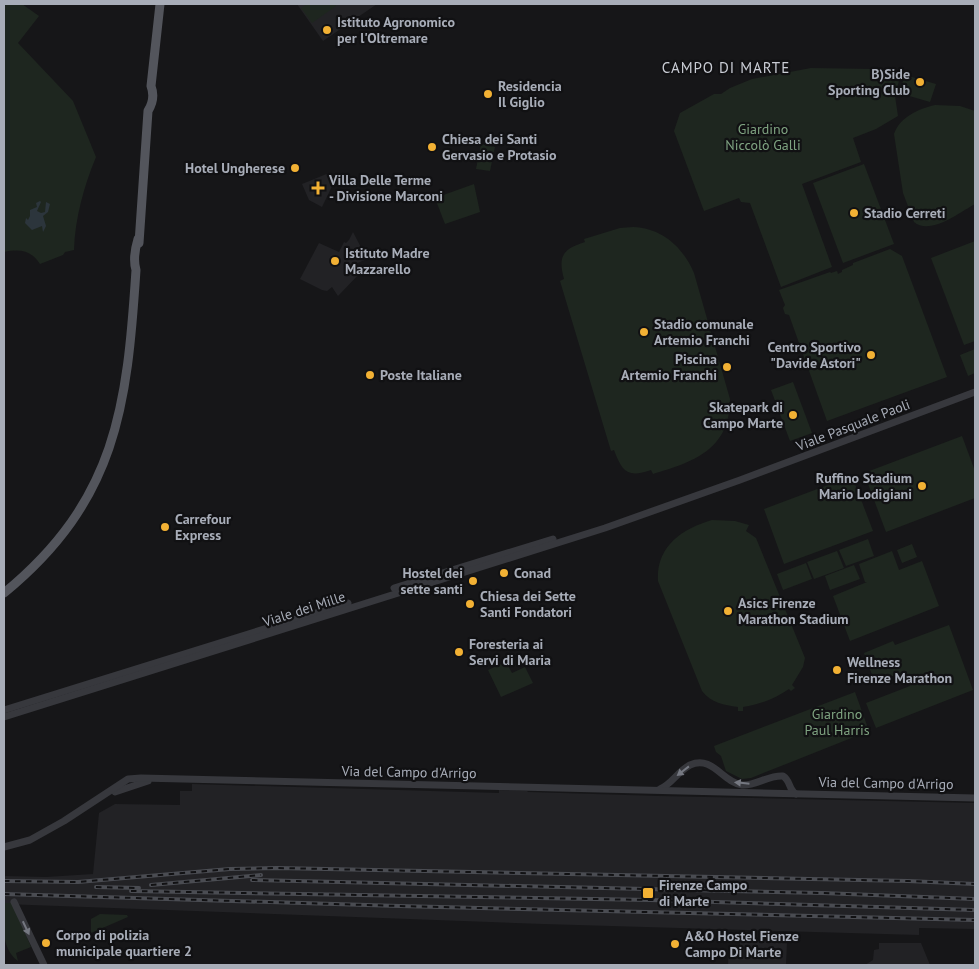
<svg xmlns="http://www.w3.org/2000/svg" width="979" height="969" viewBox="0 0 979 969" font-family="'PT Sans',sans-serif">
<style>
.built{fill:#222225}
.green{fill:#1e261f}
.water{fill:#2c353c}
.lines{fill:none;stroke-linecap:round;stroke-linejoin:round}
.minor{stroke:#37383d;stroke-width:7}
.major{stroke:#53555c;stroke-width:9}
.rail-casing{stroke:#4a4c52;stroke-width:4}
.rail{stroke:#111113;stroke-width:2;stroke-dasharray:5.5;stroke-linecap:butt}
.oneway{fill:#757881}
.poi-dot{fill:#f2b134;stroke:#111113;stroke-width:2}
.labels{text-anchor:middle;stroke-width:4.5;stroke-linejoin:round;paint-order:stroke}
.poi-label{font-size:14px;font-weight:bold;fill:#a8adb8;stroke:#111113;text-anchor:start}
.park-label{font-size:14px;fill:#7fa381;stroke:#111113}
.street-label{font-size:14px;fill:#a8adb8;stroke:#111113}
.neighbourhood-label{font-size:15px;letter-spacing:1px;fill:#c9ccd4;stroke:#111113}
</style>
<rect width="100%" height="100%" fill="#161618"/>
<!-- built -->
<g class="built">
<path d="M 297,4 L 377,4 L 323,41 Z"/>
<path d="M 329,173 L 335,180 L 322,207 L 309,200 L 302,184 Z"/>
<path d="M 353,232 L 367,259 L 355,264 L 361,271 L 360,273 L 338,296 L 332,287 L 327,291 L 322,290 L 300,279 L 319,243 L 339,252 L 344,242 L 346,243 L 349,240 Z"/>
<path d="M 192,784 L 499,793 L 499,790 L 527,791 L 528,792 L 659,796 L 975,803 L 975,929 L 919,928 L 919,935 L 543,924 L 4,904 L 4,876 L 46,877 L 93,874 L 99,813 L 115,804 L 180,805 L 180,791 L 192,791 Z"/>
<path d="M 740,940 L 787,942 L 786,965 L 728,965 L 729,946 L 740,946 Z"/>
<path d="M 879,943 L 921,943 L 930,965 L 865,965 L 873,960 L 874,950 L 879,949 Z"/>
</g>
<!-- green -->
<g class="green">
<path d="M 4,4 L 22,4 L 39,16 L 18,43 L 73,101 L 96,157 C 84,186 75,218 74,250 L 65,252 L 63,255 L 40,264 C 31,250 20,249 4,252 Z"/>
<path d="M 307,4 L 335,4 L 336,6 L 312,23 L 301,8 Z"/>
<path d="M 811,68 L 873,69 L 901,73 L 895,96 L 898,116 L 876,129 L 853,138 L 861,162 L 802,184 L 832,267 L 781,287 L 750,203 L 741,202 L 739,198 L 704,211 L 674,131 L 680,113 L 714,94 L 721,94 L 730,88 L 752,79 Z"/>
<path d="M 905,75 L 936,84 L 930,102 L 899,93 Z"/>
<path d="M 935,105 L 960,106 L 975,111 L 975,204 C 960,212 930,236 914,222 L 903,193 L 894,134 C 900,117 918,109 935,105 Z"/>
<path d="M 481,144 L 495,147 L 490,171 L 476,169 Z"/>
<path d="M 864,164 L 894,244 L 843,263 L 813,183 Z"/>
<path d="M 474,184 L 480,212 L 445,224 L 435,198 Z"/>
<path d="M 633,227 C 662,228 683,247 694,273 L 730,399 C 730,450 693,462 653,474 L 651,470 C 628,478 622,472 614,450 L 611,451 L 560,281 L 564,279 C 558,257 562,249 585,242 L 584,239 L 620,228 Z"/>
<path d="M 975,241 L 975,341 L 964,345 L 931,258 Z"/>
<path d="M 890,249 L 902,256 L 947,377 L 827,421 L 789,315 L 785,314 L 783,308 L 785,305 L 779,290 L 830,272 L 831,273 L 837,271 L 838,274 L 842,272 L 842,270 L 853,265 L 853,263 Z"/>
<path d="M 975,349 L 975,373 L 968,376 L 960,355 Z"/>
<path d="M 793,382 L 812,433 L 790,441 L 771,390 Z"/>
<path d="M 962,436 L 975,471 L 975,498 L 886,532 L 864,473 Z"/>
<path d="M 852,476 L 873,531 L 784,564 L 764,509 Z"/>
<path d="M 712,520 L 735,521 L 749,525 L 746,531 L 756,538 L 805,658 L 803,667 L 792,685 L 795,688 L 791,691 L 789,689 C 774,699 761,704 743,707 L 743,711 L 738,711 L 738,707 C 724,705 711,703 702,691 L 658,581 C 656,547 681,529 712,520 Z"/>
<path d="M 868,539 L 874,556 L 846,566 L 839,550 Z"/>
<path d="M 912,544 L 917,557 L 902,563 L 897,550 Z"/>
<path d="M 837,551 L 844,568 L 814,579 L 807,562 Z"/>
<path d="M 892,551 L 899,570 L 922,561 L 939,606 L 850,641 L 833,596 L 867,582 L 865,582 L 859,564 Z"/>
<path d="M 806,563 L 812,579 L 783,590 L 777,574 Z"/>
<path d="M 854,565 L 860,579 L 830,590 L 825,576 Z"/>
<path d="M 949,625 L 973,690 L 876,728 L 866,703 L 910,686 L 905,671 L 875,683 L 864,653 L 893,641 L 895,645 Z"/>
<path d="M 506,662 L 512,673 L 525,667 L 533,683 L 501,697 L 488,670 Z"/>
<path d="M 855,692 L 869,731 L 751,778 L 742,779 L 726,771 L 721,756 L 716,752 L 714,746 Z"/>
<path d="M 4,903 L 13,903 L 31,947 L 16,953 L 18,961 C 0,948 4,923 4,903 Z"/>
<path d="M 100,914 L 127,915 L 128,917 L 91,933 L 91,919 Z"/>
</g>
<!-- water -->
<path class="water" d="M 40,201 L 41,202 L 37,211 L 41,213 L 45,212 L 46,202 L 50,204 L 48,212 L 43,216 L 46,226 L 43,232 L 42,226 L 32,230 L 25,223 L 26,218 L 28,220 L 30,216 L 30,210 L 37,207 L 36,203 Z"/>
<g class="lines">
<!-- minor -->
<g class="minor">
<path d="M 394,588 L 553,539"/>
<path d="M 4,710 L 348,603"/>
<path d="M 4,717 L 605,528 L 740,480 L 975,392"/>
<path d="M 660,789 C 672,784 678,771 690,765 C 713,755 722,782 742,785 C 756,786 768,775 783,776 C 791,781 788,789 796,794"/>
<path d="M 115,792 L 148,781"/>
<path d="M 4,847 L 30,840 L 64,821 L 128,779 L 141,778 L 975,798"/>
<path d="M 14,902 L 44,965"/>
</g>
<!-- major -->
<g class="major">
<path d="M 139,243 L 148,111 C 153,103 154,94 151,86 L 160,4"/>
<path d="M 4,593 C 117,500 127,407 136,270 C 133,260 135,249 138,239"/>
</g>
<!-- rail casing -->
<g class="rail-casing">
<g id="rail">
<path d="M 252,880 L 822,893 L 975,899"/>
<path d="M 4,881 L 78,882 L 230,869 L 277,868 L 908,881 L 975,884"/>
<path d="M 151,885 L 261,875"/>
<path d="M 96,887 L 139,888"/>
<path d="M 131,891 L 650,900 L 975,910"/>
<path d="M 4,894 L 399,906 L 975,920"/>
</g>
</g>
<!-- rail -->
<use href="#rail" class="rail"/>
</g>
<!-- one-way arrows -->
<defs><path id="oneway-solid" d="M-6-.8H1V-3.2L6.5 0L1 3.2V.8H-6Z" transform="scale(1.25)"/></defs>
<g class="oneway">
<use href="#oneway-solid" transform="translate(683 771) rotate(142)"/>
<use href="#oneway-solid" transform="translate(742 783) rotate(-174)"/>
<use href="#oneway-solid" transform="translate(26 928) rotate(65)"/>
</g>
<!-- markers -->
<g class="poi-dot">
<circle cx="327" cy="30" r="5"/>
<circle cx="920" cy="82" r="5"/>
<circle cx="488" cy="94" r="5"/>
<circle cx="432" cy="147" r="5"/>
<circle cx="295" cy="168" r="5"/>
<path d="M315.5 180.5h5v5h5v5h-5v5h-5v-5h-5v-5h5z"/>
<circle cx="854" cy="213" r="5"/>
<circle cx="335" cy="261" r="5"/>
<circle cx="644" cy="332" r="5"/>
<circle cx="871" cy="355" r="5"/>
<circle cx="727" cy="367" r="5"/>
<circle cx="370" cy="375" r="5"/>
<circle cx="793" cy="415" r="5"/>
<circle cx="922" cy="486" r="5"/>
<circle cx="165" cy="527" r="5"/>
<circle cx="504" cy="573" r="5"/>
<circle cx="473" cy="581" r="5"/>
<circle cx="470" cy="604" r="5"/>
<circle cx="728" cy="611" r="5"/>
<circle cx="459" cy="652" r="5"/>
<circle cx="837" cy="670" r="5"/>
<rect x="642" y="887" width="12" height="12" rx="2.5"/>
<circle cx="46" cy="943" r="5"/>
<circle cx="675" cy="944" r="5"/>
</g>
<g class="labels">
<!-- poi labels -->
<g class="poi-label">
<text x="337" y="27">Istituto Agronomico<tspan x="337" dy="16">per l'Oltremare</tspan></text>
<text x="910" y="79" text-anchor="end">B)Side<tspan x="910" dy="16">Sporting Club</tspan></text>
<text x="498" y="91">Residencia<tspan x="498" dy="16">Il Giglio</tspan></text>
<text x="442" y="144">Chiesa dei Santi<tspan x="442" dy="16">Gervasio e Protasio</tspan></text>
<text x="285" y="173" text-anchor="end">Hotel Ungherese</text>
<text x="329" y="185">Villa Delle Terme<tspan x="329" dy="16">- Divisione Marconi</tspan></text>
<text x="864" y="218">Stadio Cerreti</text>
<text x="345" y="258">Istituto Madre<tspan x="345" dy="16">Mazzarello</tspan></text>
<text x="654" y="329">Stadio comunale<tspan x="654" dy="16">Artemio Franchi</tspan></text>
<text x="861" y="352" text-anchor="end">Centro Sportivo<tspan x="861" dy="16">"Davide Astori"</tspan></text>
<text x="717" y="364" text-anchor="end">Piscina<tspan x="717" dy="16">Artemio Franchi</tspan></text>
<text x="380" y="380">Poste Italiane</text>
<text x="783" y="412" text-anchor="end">Skatepark di<tspan x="783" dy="16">Campo Marte</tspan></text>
<text x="912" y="483" text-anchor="end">Ruffino Stadium<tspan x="912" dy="16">Mario Lodigiani</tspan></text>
<text x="175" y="524">Carrefour<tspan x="175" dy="16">Express</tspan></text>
<text x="463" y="578" text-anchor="end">Hostel dei<tspan x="463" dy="16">sette santi</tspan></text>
<text x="514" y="578">Conad</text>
<text x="480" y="601">Chiesa dei Sette<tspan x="480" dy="16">Santi Fondatori</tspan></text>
<text x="738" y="608">Asics Firenze<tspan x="738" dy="16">Marathon Stadium</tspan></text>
<text x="469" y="649">Foresteria ai<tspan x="469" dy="16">Servi di Maria</tspan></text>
<text x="847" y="667">Wellness<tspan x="847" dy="16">Firenze Marathon</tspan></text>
<text x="659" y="890">Firenze Campo<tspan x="659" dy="16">di Marte</tspan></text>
<text x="56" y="940">Corpo di polizia<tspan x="56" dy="16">municipale quartiere 2</tspan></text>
<text x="685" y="941">A&amp;O Hostel Fienze<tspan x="685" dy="16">Campo Di Marte</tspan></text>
</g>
<!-- park labels -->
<g class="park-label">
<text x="763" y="134">Giardino<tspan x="763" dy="16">Niccolò Galli</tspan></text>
<text x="837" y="719">Giardino<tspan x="837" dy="16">Paul Harris</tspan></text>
</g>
<!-- street labels -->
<g class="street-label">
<text transform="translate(853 425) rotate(-21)" y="5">Viale Pasquale Paoli</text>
<text transform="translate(304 609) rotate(-18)" y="5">Viale dei Mille</text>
<text transform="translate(409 772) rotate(1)" y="5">Via del Campo d'Arrigo</text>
<text transform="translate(886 783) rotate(1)" y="5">Via del Campo d'Arrigo</text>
</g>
<!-- neighbourhood labels -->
<g class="neighbourhood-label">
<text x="726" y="73">CAMPO DI MARTE</text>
</g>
</g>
<!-- border -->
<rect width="979" height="969" fill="none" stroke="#a8adb8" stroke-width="10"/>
</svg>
